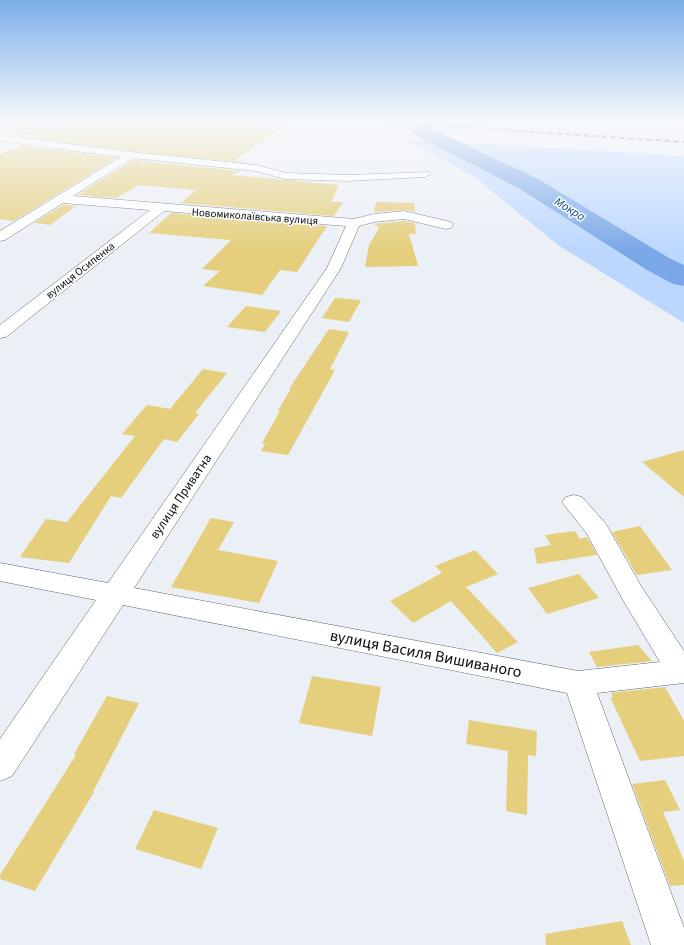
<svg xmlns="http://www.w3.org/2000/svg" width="684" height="945" viewBox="0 0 684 945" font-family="'Source Sans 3',sans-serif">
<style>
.green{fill:#bbd7fe}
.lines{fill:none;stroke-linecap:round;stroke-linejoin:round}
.river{fill:#7aa7e7;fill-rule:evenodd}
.building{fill:#e5cf7c}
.minor-casing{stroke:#62666c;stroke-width:1}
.minor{fill:#fff;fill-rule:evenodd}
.rail-casing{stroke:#48494d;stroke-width:2}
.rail{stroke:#fbfcfe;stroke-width:1.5;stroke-dasharray:4.5;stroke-linecap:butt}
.labels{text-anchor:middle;stroke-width:3;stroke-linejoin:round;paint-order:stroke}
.far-street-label{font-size:11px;fill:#0b0c0e;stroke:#fbfcfe}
.far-water-label{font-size:12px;font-style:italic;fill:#0b4792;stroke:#fbfcfe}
.street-label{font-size:13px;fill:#0b0c0e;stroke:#fbfcfe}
.near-street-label{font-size:16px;fill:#0b0c0e;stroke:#fbfcfe}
</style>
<rect width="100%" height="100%" fill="#ebeff6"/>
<!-- green -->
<path class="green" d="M 405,139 L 684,156 L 684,323 L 558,245 L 475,177 Z"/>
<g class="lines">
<!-- river -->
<path class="river" d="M 419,120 L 439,120 L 433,129 L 538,179 L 669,258 L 684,265 L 684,286 L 673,284 L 647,270 L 520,189 L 415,135 L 412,131 Z"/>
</g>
<!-- building -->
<g class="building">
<path d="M 6,120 L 95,120 L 164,126 L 174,121 L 191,123 L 196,120 L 293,120 L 235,160 L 250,163 L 131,151 L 41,139 L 44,138 L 5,130 Z"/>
<path d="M 23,146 L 117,158 L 14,221 L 0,219 L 0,154 Z"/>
<path d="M 133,160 L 241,171 L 232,175 L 339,185 L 331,202 L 343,202 L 334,216 L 181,203 L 196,190 L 139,185 L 116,198 L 78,195 Z"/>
<path d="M 376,202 L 414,203 L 415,212 L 404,210 L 374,212 Z"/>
<path d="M 63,205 L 76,206 L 50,225 L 34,223 Z"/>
<path d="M 171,213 L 327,226 L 297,272 L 280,270 L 262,295 L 203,286 L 220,271 L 202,269 L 231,240 L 149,233 Z"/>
<path d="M 404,221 L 415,223 L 416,234 L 409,234 L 418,266 L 365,267 L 369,245 L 379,228 L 374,224 Z"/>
<path d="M 335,298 L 361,300 L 349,322 L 322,318 Z"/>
<path d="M 246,306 L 281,311 L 265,332 L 227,327 Z"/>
<path d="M 329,329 L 349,332 L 330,369 L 335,370 L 288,455 L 261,451 L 265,444 L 262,443 L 280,411 L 278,410 L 291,389 L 289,389 Z"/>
<path d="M 203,369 L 227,373 L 195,413 L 199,414 L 177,442 L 164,439 L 121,498 L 111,496 L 69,563 L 20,557 L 46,519 L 67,522 L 135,436 L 122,434 L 147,405 L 170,409 Z"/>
<path d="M 684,450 L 684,497 L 642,462 Z"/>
<path d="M 211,518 L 234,522 L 218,550 L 278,561 L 259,603 L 171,587 Z"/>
<path d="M 640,526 L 672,570 L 637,575 L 612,532 Z"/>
<path d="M 575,531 L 580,539 L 587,537 L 597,555 L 537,564 L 534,548 L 551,545 L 545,535 Z"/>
<path d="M 475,550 L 498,574 L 466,587 L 518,642 L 497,653 L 451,601 L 413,623 L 390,601 L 442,573 L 435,566 Z"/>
<path d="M 579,574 L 599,598 L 547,614 L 528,588 Z"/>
<path d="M 638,645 L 652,661 L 597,667 L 589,652 Z"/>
<path d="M 312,676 L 381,687 L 372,736 L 299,723 Z"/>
<path d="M 665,687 L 684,721 L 684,756 L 640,761 L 610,697 L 613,697 L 611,693 Z"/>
<path d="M 107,696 L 139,703 L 93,792 L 94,792 L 35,891 L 0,879 L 0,875 L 76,755 L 74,754 Z"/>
<path d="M 469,720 L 537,731 L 536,756 L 528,755 L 527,815 L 506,811 L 508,751 L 466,744 Z"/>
<path d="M 665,780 L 680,810 L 663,812 L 684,861 L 684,885 L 670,886 L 632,784 Z"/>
<path d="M 154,810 L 218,828 L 201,869 L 135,849 Z"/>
<path d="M 622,921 L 631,945 L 546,945 L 545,934 Z"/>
</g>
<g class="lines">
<!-- minor casing -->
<g class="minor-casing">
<path id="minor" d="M 0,135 L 131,152 L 257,165 L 286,173 L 347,175 L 429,172 L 431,174 L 425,177 L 347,181 L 285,179 L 256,171 L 133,158 L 73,196 L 354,219 L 374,214 L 404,211 L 451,222 L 453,225 L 451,228 L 446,229 L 404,219 L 374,222 L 359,226 L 341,268 L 134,588 L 578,671 L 660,662 L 623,600 L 587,534 L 562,502 L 566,497 L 574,495 L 582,497 L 606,524 L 641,586 L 684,651 L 684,683 L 597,693 L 684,928 L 684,945 L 651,945 L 567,693 L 123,605 L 12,776 L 0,781 L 0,739 L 96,600 L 0,581 L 0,563 L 108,583 L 327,268 L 346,226 L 164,211 L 6,337 L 0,338 L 0,325 L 150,210 L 63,203 L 5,240 L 0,241 L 0,231 L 121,157 L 0,141 Z"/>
</g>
<!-- minor -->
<use href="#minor" class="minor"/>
<!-- rail casing -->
<g class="rail-casing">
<path id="rail" d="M 355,120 L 684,142"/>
</g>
<!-- rail -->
<use href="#rail" class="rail"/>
</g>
<!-- sky -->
<linearGradient id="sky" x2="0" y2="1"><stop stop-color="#7cafe8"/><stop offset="0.48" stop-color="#f6f8fb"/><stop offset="1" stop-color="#f6f8fb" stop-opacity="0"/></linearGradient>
<rect width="684" height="252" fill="url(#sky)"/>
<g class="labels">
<!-- far-street labels -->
<g class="far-street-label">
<text transform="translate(255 216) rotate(4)" y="4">Новомиколаївська вулиця</text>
<text transform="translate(80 270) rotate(-38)" y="4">вулиця Осипенка</text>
</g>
<!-- far-water labels -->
<g class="far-water-label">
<text transform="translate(570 209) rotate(32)" y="4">Мокра</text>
</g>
<!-- street labels -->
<g class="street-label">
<text transform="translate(180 496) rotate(-56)" y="5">вулиця Приватна</text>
</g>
<!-- near-street labels -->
<g class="near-street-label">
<text transform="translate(426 653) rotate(11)" y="6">вулиця Василя Вишиваного</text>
</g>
</g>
</svg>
